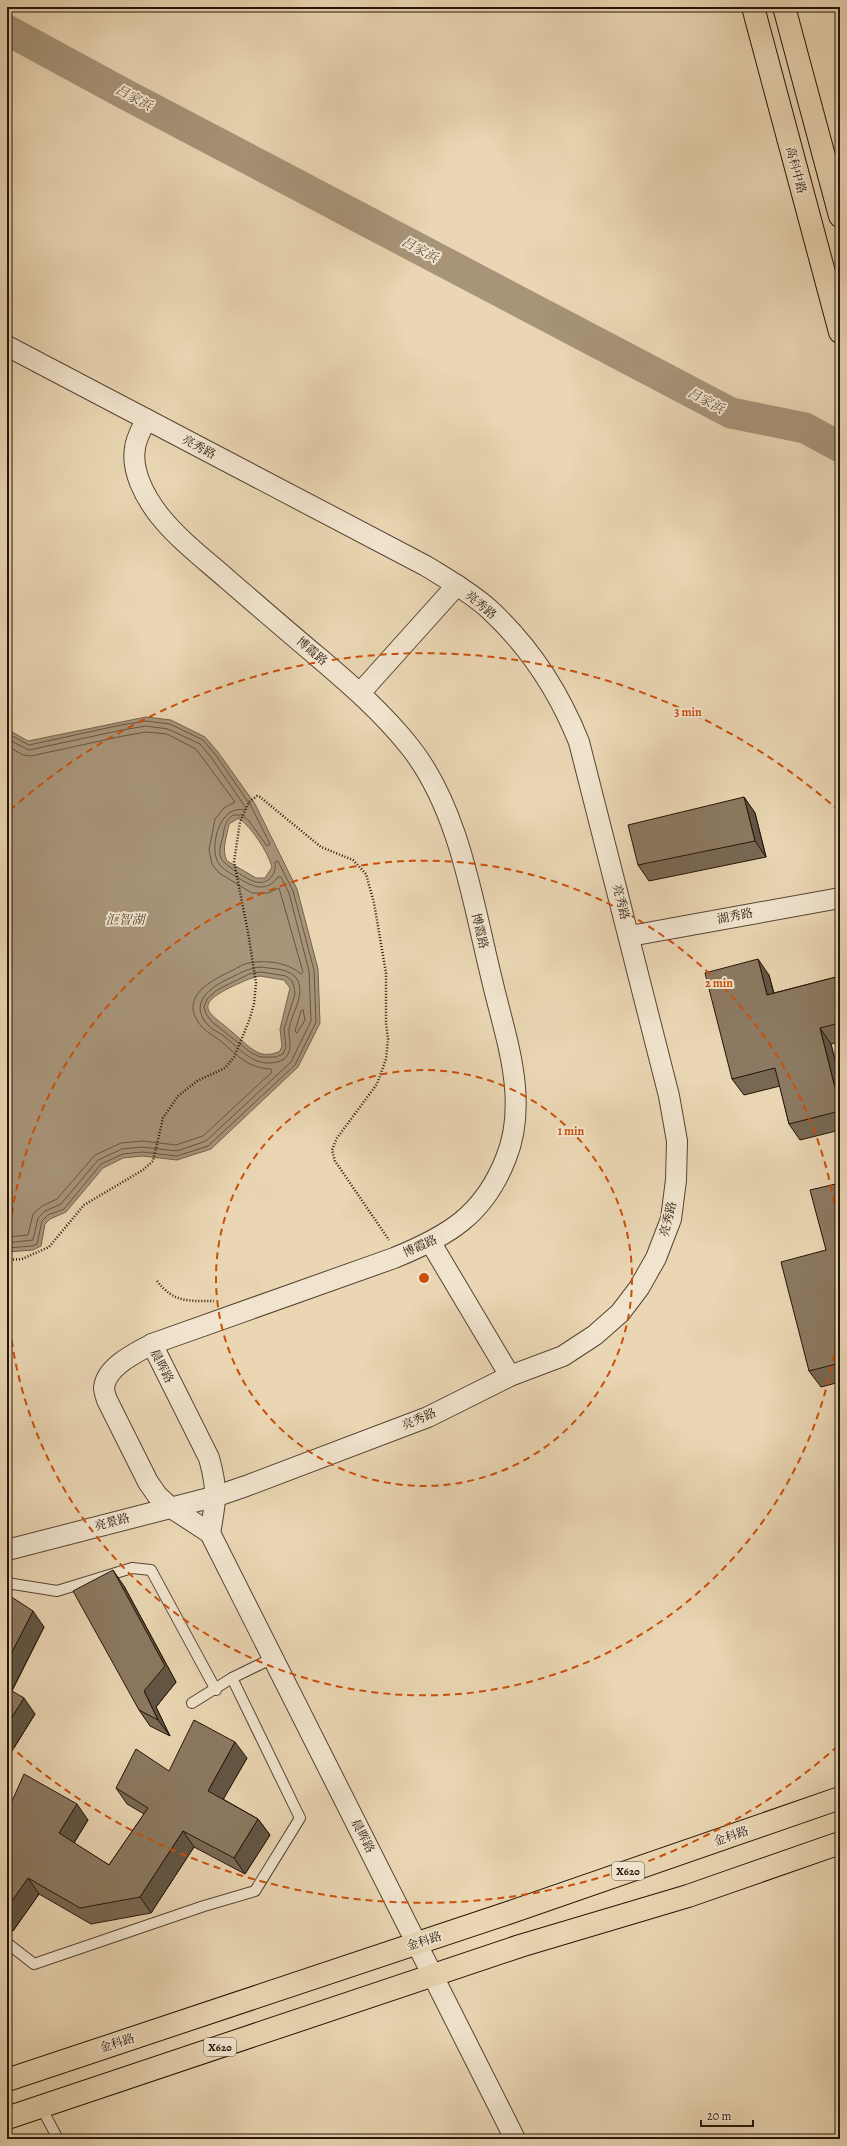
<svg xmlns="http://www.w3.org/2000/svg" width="847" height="2146" viewBox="0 0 847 2146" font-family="Alegreya,'Noto Serif SC',serif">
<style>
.water{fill:#a79479;stroke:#73614c;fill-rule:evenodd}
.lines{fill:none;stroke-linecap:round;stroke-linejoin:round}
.shore{stroke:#665440;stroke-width:1}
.river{stroke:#a79479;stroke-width:31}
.service-casing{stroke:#564433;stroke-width:12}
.minor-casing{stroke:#564433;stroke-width:22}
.primary-casing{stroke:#251408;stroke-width:24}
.path{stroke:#251408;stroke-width:2.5;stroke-dasharray:1 2;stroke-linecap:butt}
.service{stroke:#f1e4ce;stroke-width:10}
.minor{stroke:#f1e4ce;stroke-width:20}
.primary{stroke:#ead6b3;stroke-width:22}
.wall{fill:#786853;stroke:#251408}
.shaded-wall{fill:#615544;stroke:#251408}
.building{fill:#8b7961;stroke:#251408}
.ring{fill:none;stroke:#cb4f0b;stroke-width:2;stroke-dasharray:7 5}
.labels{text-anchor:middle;stroke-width:4;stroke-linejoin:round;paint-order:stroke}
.shield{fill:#f1e4ce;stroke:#625243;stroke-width:1}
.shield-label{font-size:11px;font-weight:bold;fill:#251408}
.street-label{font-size:12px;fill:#251408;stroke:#f1e4ce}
.water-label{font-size:13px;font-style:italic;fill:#594735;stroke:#f1e4ce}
.centre{fill:#cb4f0b;stroke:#f1e4ce;stroke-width:2}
.ring-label{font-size:12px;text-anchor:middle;font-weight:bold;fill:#cb4f0b;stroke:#f1e4ce;stroke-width:4;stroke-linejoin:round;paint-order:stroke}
</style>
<rect width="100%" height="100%" fill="#ead6b3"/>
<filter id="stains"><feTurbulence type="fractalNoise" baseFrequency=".005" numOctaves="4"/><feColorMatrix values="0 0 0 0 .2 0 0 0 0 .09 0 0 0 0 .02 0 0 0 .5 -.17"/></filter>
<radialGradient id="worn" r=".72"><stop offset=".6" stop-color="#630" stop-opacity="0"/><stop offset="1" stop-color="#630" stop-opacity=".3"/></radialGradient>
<!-- water -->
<path class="water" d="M 146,717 L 171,720 L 205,737 L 218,752 L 255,804 L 297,889 L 318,969 L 320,1023 L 298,1067 L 211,1149 L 177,1160 L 142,1156 L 123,1158 L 103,1168 L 66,1212 L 50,1219 L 45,1224 L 41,1246 L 33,1250 L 7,1252 L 7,729 L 28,741 ZM 239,818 C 252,828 268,852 272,867 L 265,878 L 256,878 L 227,861 C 221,850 227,836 229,824 ZM 260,976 L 284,980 L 290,988 L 280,1029 L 282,1046 L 280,1051 C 275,1054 268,1055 262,1054 C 251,1051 241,1039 232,1032 C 212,1014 191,1007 229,988 C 240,983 249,978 260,976 Z"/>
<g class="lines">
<!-- shore -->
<g class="shore">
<path d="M 7,733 L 29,745 L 121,725 L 146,721 L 170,724 L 203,740 L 215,754 L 251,806 L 270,844 L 267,846 L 249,821 L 242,815 L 233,815 C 225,821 224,828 223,837 C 221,843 218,851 221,858 C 223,864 249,881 256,882 C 268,885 277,874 275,862 L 278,861 L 293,891 L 314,970 L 316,1022 L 295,1065 L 208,1146 L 177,1156 L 142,1152 L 123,1154 L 101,1164 L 64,1209 L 48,1215 L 42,1221 L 37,1244 L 32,1246 L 7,1248"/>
<path d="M 7,739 L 29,750 L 122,730 L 146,726 L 168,729 L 200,744 L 211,757 L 246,808 L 245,810 C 220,804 210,845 217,860 C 220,868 228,872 235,876 C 250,885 265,895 278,877 L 281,877 L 289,893 L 309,971 L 311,1021 L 291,1062 L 206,1141 L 177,1151 L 142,1147 L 122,1149 L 98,1160 L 61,1204 L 45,1211 L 38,1218 L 33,1240 L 7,1243"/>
<path d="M 7,746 L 23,755 L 31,756 L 123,736 L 146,732 L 167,734 L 196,749 L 235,802 L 224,808 L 215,819 L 209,850 L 212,864 L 219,873 L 252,893 L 268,893 L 279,888 L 303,972 L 301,974 C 287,962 266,960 249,963 C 242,964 236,969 229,972 C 212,980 182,996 197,1020 C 203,1031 213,1035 222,1042 C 239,1057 248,1068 271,1069 L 272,1072 L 203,1136 L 176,1145 L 143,1141 L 121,1143 L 95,1155 L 57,1199 L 42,1206 L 33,1214 L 28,1235 L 7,1237"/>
<path d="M 261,967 C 272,969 290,968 297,979 C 306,995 291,1014 289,1029 C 288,1039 293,1047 287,1056 C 284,1061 277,1062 271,1063 C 251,1064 239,1048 225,1037 C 219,1032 212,1030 208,1025 C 190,1006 206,990 224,981 C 237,975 247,968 261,967 Z"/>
<path d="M 261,972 L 286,976 L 292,981 L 294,987 L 295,994 L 284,1029 L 286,1047 L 283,1054 L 276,1057 L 260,1057 L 250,1052 L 212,1022 L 206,1014 L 204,1007 L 207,999 L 217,990 L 249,974 Z"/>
<path d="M 303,1010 L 305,1020 L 297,1033 L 295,1031 L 301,1011 Z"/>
</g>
<!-- river -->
<path class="river" d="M 7,30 L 121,92 L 731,413 L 805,428 L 840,447"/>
<!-- service casing -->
<g class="service-casing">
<g id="service">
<path d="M 7,1583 L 57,1591 L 132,1568 L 151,1570 L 216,1690"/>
<path d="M 232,1678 L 273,1658"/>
<path d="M 7,1943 L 34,1964 L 204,1906 L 255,1891 L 300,1818 L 232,1678 L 192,1703"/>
<path d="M 41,2107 L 58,2139"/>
</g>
</g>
<!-- minor casing -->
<g class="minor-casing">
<g id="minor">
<path d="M 7,346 L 426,566 C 447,579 470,592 489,609 C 529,646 559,692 579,742 L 669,1096 L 677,1141 L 676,1180 L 671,1219 L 656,1258 L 639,1288 L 620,1313 L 595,1335 L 563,1356 L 510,1376 L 428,1417 L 246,1486 L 217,1496 L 7,1550"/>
<path d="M 146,419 C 142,429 136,438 135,448 C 131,471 145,497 159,515 C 178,539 204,559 227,579 C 257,605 287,631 318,657 C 351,685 383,713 410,747 C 460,810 473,904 492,980 C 500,1015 512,1051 515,1087 C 517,1111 515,1136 506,1158 C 484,1215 448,1236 394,1258 L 152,1344 C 136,1353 106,1366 104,1388 C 104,1391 106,1397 107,1400 L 148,1482 L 157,1495 L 170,1507 L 210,1533 L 515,2139"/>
<path d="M 360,693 L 457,585"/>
<path d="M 630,936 L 840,898"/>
<path d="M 431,1243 L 510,1376"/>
<path d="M 152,1344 L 209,1458 C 218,1490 216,1501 210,1533"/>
</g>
</g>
<!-- primary casing -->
<g class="primary-casing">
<g id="primary">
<path d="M 753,7 L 840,332"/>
<path d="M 784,7 L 840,216"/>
<path d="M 7,2080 L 508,1913 L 840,1798"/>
<path d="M 7,2118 L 520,1946 L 688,1896 L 840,1843"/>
</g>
</g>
<!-- path -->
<g class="path">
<path d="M 7,1260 L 22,1259 L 49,1247 L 84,1205 L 143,1170 L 153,1161 L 163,1118 L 178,1096 L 197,1081 L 225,1068 L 234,1057 L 249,1021 L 254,1004 L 256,983 L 248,932 L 234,862 L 240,822 L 249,802 L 257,796 L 260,797 L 321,847 L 353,860 L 366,874 L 374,903 L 386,973 L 386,1023 L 388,1039 L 386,1059 L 377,1084 L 337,1138 L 332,1150 L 335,1161 L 389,1240"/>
<path d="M 157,1281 C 174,1303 189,1301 214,1301"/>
</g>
<!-- service -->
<use href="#service" class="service"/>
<!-- minor -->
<use href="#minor" class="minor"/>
<!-- primary -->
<use href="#primary" class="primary"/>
</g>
<!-- wall -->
<g class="wall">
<path d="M 744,797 L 755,813 L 766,857 L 649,881 L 638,865 Z"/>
<path d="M 769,975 L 774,993 L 840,976 L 840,1042 L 831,1044 L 840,1080 L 840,1130 L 800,1140 L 789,1124 L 780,1086 L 744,1095 L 732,1079 Z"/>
<path d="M 840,1183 L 840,1382 L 821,1387 L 809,1371 L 826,1250 Z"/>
<path d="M 124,1586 L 176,1682 L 156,1707 L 170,1736 L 150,1726 L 139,1710 Z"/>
<path d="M 7,1594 L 44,1627 L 12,1691 L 35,1714 L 12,1751 L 7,1749 Z"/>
<path d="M 247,1758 L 223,1799 L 258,1819 L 270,1835 L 245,1874 L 194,1847 L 151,1913 L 91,1924 L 39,1894 L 13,1931 L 7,1927 L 7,1806 L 9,1808 L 88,1820 L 74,1843 L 109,1865 L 144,1814 L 127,1804 L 116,1788 L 169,1771 Z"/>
</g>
<!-- shaded-wall -->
<g class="shaded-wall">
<path d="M 744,797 L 755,813 L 766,857 L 755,841 Z"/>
<path d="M 758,959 L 769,975 L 778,1011 L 767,995 Z"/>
<path d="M 820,1028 L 831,1044 L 840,1080 L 840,1108 Z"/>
<path d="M 113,1570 L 124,1586 L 176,1682 L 156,1707 L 170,1736 L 158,1720 L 144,1691 Z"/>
<path d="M 33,1611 L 44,1627 L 8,1698 L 7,1696 L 7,1662 Z"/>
<path d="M 24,1698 L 35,1714 L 12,1751 L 7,1745 L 7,1725 Z"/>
<path d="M 235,1742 L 247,1758 L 219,1807 L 208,1791 Z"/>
<path d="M 77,1804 L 88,1820 L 70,1849 L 59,1833 Z"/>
<path d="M 258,1819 L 270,1835 L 245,1874 L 234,1858 Z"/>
<path d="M 183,1831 L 194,1847 L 151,1913 L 140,1897 Z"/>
<path d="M 28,1878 L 39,1894 L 13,1931 L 7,1922 L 7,1908 Z"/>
</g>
<!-- building -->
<g class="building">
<path d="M 744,797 L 755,841 L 638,865 L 628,825 Z"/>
<path d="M 758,959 L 767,995 L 840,976 L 840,1023 L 820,1028 L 840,1108 L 840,1111 L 789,1124 L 775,1068 L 732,1079 L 705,973 Z"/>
<path d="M 840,1183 L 840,1363 L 809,1371 L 781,1262 L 826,1250 L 810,1190 Z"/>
<path d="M 113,1570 L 165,1666 L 144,1691 L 158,1720 L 139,1710 L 73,1591 Z"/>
<path d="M 7,1594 L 33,1611 L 7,1662 Z"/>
<path d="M 7,1688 L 24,1698 L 7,1725 Z"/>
<path d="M 194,1720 L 235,1742 L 208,1791 L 258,1819 L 234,1858 L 183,1831 L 140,1897 L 80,1908 L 28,1878 L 7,1908 L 7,1806 L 9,1808 L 24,1774 L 77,1804 L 59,1833 L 109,1865 L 148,1808 L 116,1788 L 136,1749 L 169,1771 Z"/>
</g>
<!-- distance rings -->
<g class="ring">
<circle cx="424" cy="1278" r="208"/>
<path d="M840 1307A417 417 0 0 1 7 1282M7 1274A417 417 0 0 1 840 1249"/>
<path d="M838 1746A625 625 0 0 1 10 1746M10 810A625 625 0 0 1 838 810"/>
</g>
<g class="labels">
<!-- shield labels -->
<g class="shield">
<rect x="612" y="1862" width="32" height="18" rx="3"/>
<rect x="204" y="2038" width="32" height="18" rx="3"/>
</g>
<g class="shield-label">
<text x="628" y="1875">X620</text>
<text x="220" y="2051">X620</text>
</g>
<!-- street labels -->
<g class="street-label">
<text transform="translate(796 170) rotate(75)" y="4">高科中路</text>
<text transform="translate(199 447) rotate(28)" y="4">亮秀路</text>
<text transform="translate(481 605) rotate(40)" y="4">亮秀路</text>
<text transform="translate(312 651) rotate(41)" y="4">博霞路</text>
<text transform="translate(621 902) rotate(76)" y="4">亮秀路</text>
<text transform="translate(735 916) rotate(-11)" y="4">湖秀路</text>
<text transform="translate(480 931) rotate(77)" y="4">博霞路</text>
<text transform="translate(668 1219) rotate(-76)" y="4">亮秀路</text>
<text transform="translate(420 1246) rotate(-24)" y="4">博霞路</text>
<text transform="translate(162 1366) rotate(63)" y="4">晨晖路</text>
<text transform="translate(419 1419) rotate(-23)" y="4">亮秀路</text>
<text transform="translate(112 1522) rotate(-15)" y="4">亮景路</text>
<text transform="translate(363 1836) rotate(63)" y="4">晨晖路</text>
<text transform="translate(731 1836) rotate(-19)" y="4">金科路</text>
<text transform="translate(424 1941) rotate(-18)" y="4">金科路</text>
<text transform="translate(117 2043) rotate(-18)" y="4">金科路</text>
</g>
<!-- water labels -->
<g class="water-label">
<text transform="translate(134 97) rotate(28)" y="5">吕家浜</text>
<text transform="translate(420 249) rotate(28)" y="5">吕家浜</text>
<text transform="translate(706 400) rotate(28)" y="5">吕家浜</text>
<text x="125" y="924">汇智湖</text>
</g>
</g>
<circle cx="424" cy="1278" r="6" class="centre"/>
<g class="ring-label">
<text x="688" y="716">3 min</text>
<text x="719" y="987">2 min</text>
<text x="571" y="1135">1 min</text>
</g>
<!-- margin -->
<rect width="847" height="2146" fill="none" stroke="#ead6b3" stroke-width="24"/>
<rect x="8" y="8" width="831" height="2130" fill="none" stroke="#251408" stroke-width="2"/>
<rect x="12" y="12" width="823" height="2122" fill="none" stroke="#251408"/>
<!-- scale -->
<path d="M701 2120v6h52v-6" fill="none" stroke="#251408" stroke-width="2"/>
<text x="707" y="2120" font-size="12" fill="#251408" stroke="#f1e4ce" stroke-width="3" paint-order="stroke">20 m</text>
<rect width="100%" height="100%" filter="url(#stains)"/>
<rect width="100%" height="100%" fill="url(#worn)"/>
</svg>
